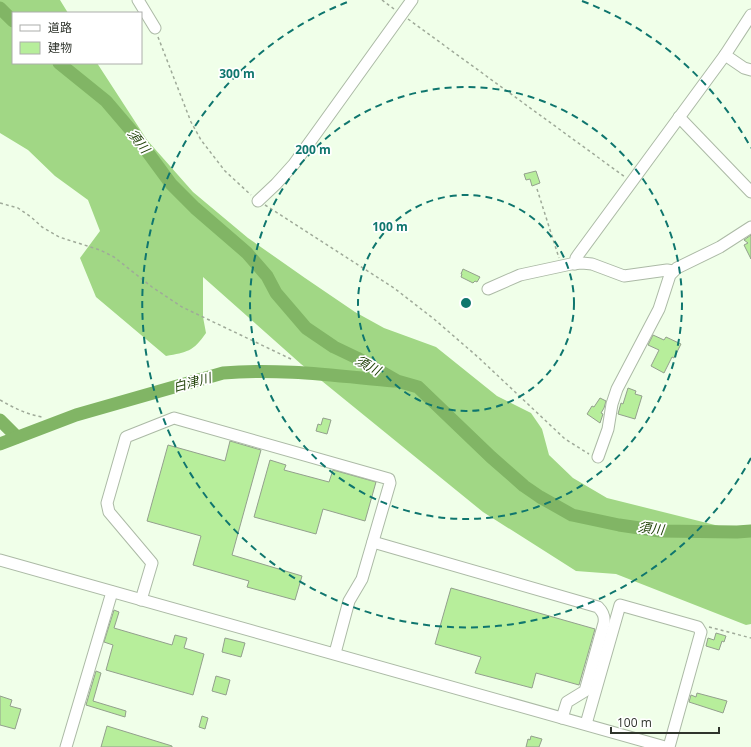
<svg xmlns="http://www.w3.org/2000/svg" width="751" height="747" viewBox="0 0 751 747" font-family="'Open Sans','Noto Sans JP',sans-serif">
<style>
.forest{fill:#a1d785}
.lines{fill:none;stroke-linecap:round;stroke-linejoin:round}
.river{stroke:#81b565;stroke-width:13}
.building{fill:#b7ee9b;stroke:#93a08d}
.minor-casing{stroke:#acbaa6;stroke-width:13}
.path{stroke:#9faa99;stroke-width:1.5;stroke-dasharray:3 3;stroke-linecap:butt}
.minor{stroke:#fff;stroke-width:11}
.ring{fill:none;stroke:#0f766e;stroke-width:2;stroke-dasharray:7 5}
.labels{text-anchor:middle;stroke-width:3.5;stroke-linejoin:round;paint-order:stroke}
.water-label{font-size:13px;font-style:italic;fill:#23440b;stroke:#fff}
.centre{fill:#0f766e;stroke:#fff;stroke-width:2}
.ring-label{font-size:12px;text-anchor:middle;font-weight:bold;fill:#0f766e;stroke:#fff;stroke-width:3.5;stroke-linejoin:round;paint-order:stroke}
</style>
<rect width="100%" height="100%" fill="#f0ffe9"/>
<!-- forest -->
<path class="forest" d="M 0,0 L 60,0 L 68,13 L 13,13 L 13,63 L 97,63 L 147,140 L 193,192 L 248,238 L 305,278 L 355,312 L 384,328 L 436,347 L 497,396 L 531,413 L 542,429 L 549,455 L 573,478 L 607,498 L 735,530 L 751,529 L 751,624 L 746,625 L 616,574 L 576,571 L 483,512 L 301,364 L 203,277 L 203,317 L 206,333 C 193,352 187,352 166,356 L 96,297 L 80,258 L 100,231 L 88,200 L 55,176 L 28,150 L 0,133 Z"/>
<g class="lines">
<!-- river -->
<g class="river">
<path d="M 0,8 L 13,21"/>
<path d="M 59,63 L 106,101 L 135,135 L 171,184 L 195,208 L 247,253 L 267,276 L 276,293 L 306,328 L 334,347 L 357,358 L 397,381 L 418,387 L 491,457 L 524,486 L 540,497 L 572,515 L 619,525 L 660,531 L 737,532 L 751,531"/>
<path d="M 0,420 L 17,437"/>
<path d="M 0,444 L 76,415 L 223,373 C 280,368 337,376 394,381"/>
</g>
</g>
<!-- building -->
<g class="building">
<path d="M 536,171 L 540,183 L 532,186 L 530,179 L 526,180 L 524,174 Z"/>
<path d="M 751,235 L 751,259 L 744,245 L 748,243 L 744,240 Z"/>
<path d="M 463,269 L 480,277 L 477,282 L 475,281 L 473,283 L 461,277 L 462,274 L 461,274 Z"/>
<path d="M 653,335 L 664,340 L 666,337 L 681,344 L 674,358 L 672,357 L 664,373 L 651,366 L 659,350 L 648,345 Z"/>
<path d="M 628,388 L 636,391 L 635,394 L 642,396 L 635,419 L 618,414 L 621,403 L 623,404 Z"/>
<path d="M 600,398 L 606,401 L 604,408 L 601,413 L 603,414 L 600,423 L 587,414 L 592,406 L 594,407 Z"/>
<path d="M 323,418 L 331,420 L 327,434 L 316,431 L 318,424 L 321,425 Z"/>
<path d="M 230,441 L 261,450 L 232,555 L 302,576 L 295,600 L 247,587 L 249,581 L 193,565 L 201,536 L 147,521 L 168,445 L 225,461 Z"/>
<path d="M 270,460 L 286,465 L 284,470 L 329,482 L 333,470 L 376,482 L 365,521 L 323,509 L 316,534 L 254,517 Z"/>
<path d="M 451,588 L 595,629 L 579,685 L 536,673 L 532,688 L 475,673 L 481,657 L 435,644 Z"/>
<path d="M 114,610 L 119,612 L 114,628 L 172,645 L 175,635 L 187,638 L 184,648 L 204,654 L 193,695 L 106,670 L 113,645 L 104,642 Z"/>
<path d="M 716,633 L 726,636 L 724,642 L 722,641 L 719,650 L 706,646 L 708,638 L 714,640 Z"/>
<path d="M 225,638 L 245,643 L 241,657 L 222,652 Z"/>
<path d="M 96,671 L 101,673 L 93,701 L 126,711 L 125,717 L 86,705 Z"/>
<path d="M 216,676 L 230,680 L 226,695 L 212,691 Z"/>
<path d="M 697,693 L 727,701 L 723,713 L 689,702 L 691,695 L 696,697 Z"/>
<path d="M 0,696 L 12,700 L 10,706 L 21,709 L 15,729 L 0,725 Z"/>
<path d="M 202,716 L 208,718 L 205,729 L 199,727 Z"/>
<path d="M 107,726 L 172,746 L 172,747 L 101,747 Z"/>
<path d="M 531,736 L 542,739 L 539,747 L 526,747 L 528,739 L 530,740 Z"/>
</g>
<g class="lines">
<!-- minor casing -->
<g class="minor-casing">
<g id="minor">
<path d="M 138,0 L 155,28"/>
<path d="M 725,55 L 744,68 L 751,70"/>
<path d="M 679,117 L 751,192"/>
<path d="M 258,201 L 276,184 L 294,164 L 412,0"/>
<path d="M 575,264 L 576,258 L 578,255 L 725,55 L 751,15"/>
<path d="M 488,289 L 520,275 L 571,264 L 582,263 L 592,264 L 624,276 L 667,270 L 673,271"/>
<path d="M 598,457 L 608,429 L 612,404 L 617,389 L 659,309 L 670,275 L 677,268 L 720,247 L 751,227"/>
<path d="M 373,542 L 598,607 C 603,612 605,616 604,623 L 585,691 L 567,702 L 562,718"/>
<path d="M 0,560 L 665,747"/>
<path d="M 141,600 L 152,563 L 109,512 L 107,503 L 126,437 L 174,418 L 389,479 L 390,483 L 362,579 L 349,601 L 335,653"/>
<path d="M 586,724 L 620,605 L 698,627 L 701,632 L 669,747"/>
<path d="M 66,747 L 112,592"/>
</g>
</g>
<!-- path -->
<g class="path">
<path d="M 382,0 L 394,9"/>
<path d="M 408,19 L 625,177"/>
<path d="M 158,37 L 191,122 L 201,140 L 225,171 L 251,195"/>
<path d="M 537,189 L 559,258"/>
<path d="M 0,203 L 18,208 L 31,217 L 42,227 L 59,237 L 100,250 L 114,257 L 152,287 L 182,307 L 293,360"/>
<path d="M 265,205 L 394,288 L 434,319 L 479,358 L 565,439 L 589,454"/>
<path d="M 0,400 C 14,408 26,414 42,417"/>
<path d="M 709,627 L 751,638"/>
</g>
<!-- minor -->
<use href="#minor" class="minor"/>
</g>
<!-- distance rings -->
<g class="ring">
<circle cx="466" cy="303" r="108"/>
<circle cx="466" cy="303" r="216"/>
<path d="M751 458A324 324 0 1 1 350 1M582 1A324 324 0 0 1 751 148"/>
</g>
<g class="labels">
<!-- water labels -->
<g class="water-label">
<text transform="translate(139 141) rotate(52)" y="5">須川</text>
<text transform="translate(368 365) rotate(28)" y="5">須川</text>
<text transform="translate(192 382) rotate(-15)" y="5">白津川</text>
<text transform="translate(651 528) rotate(6)" y="5">須川</text>
</g>
</g>
<circle cx="466" cy="303" r="6" class="centre"/>
<g class="ring-label">
<text x="237" y="78">300 m</text>
<text x="313" y="154">200 m</text>
<text x="390" y="231">100 m</text>
</g>
<!-- legend -->
<rect x="12" y="12" width="130" height="52" fill="#ffffff" stroke="#acaeab"/>
<rect x="20" y="25" width="20" height="6" fill="#ffffff" stroke="#acaeab"/>
<text x="48" y="32" font-size="12" fill="#2f342c">道路</text>
<rect x="20" y="42" width="20" height="12" fill="#b7ee9b" stroke="#acaeab"/>
<text x="48" y="52" font-size="12" fill="#2f342c">建物</text>
<!-- scale -->
<path d="M611 727v6h108v-6" fill="none" stroke="#2f342c" stroke-width="2"/>
<text x="617" y="727" font-size="12" fill="#2f342c" stroke="#ffffff" stroke-width="3" paint-order="stroke">100 m</text>
</svg>
